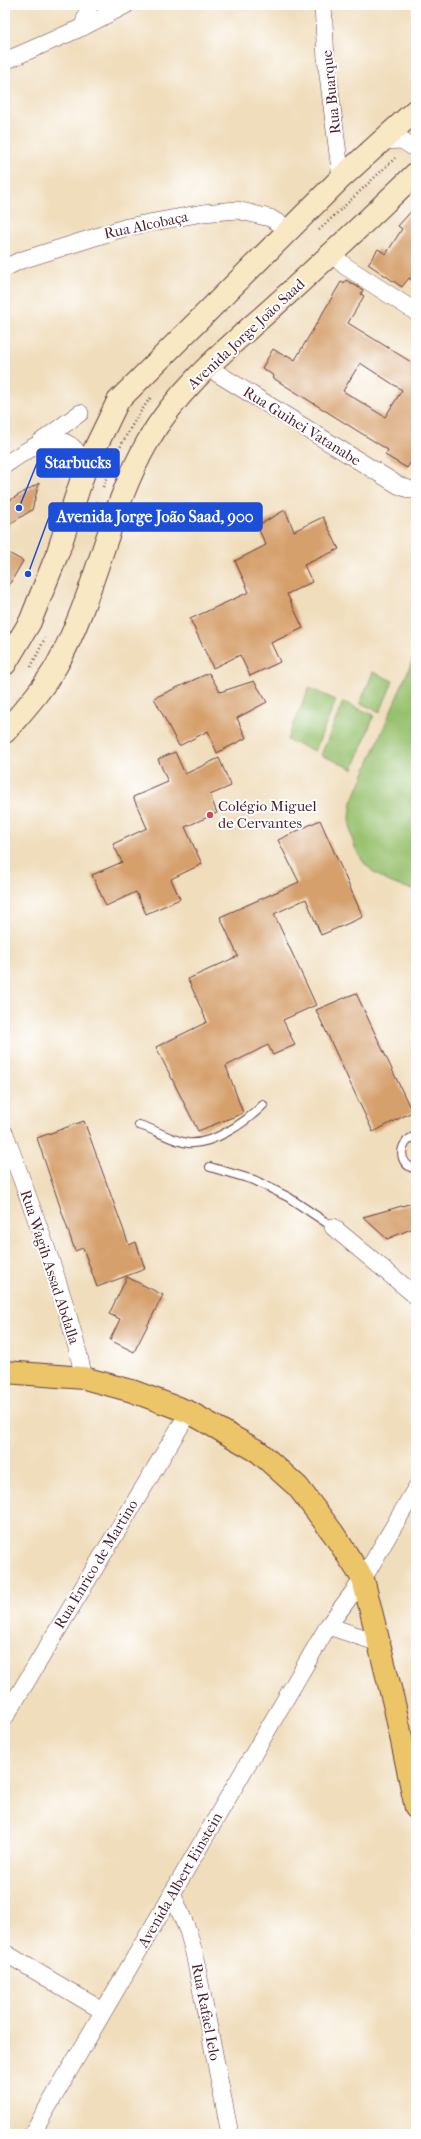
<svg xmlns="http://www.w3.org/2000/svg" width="421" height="2139" viewBox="0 0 421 2139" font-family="'IM FELL French Canon',serif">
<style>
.green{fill:#98c16e;stroke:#71704c}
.building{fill:#d6a06d;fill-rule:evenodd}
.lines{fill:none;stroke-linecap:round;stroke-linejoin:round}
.service-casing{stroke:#633c41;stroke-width:10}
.minor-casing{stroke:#633c41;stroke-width:18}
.secondary-casing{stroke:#633c41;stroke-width:24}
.primary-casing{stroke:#633c41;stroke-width:24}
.path{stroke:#633c41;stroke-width:2.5;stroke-dasharray:1 3;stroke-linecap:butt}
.service{stroke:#fff;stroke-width:8}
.minor{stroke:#fff;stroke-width:17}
.secondary{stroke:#f8e8c3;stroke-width:22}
.primary{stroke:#edc569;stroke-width:22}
.poi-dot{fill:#d1495b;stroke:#fff;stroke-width:1.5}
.labels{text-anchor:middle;stroke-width:4;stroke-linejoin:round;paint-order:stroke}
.street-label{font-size:15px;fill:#4a1f2b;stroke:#fff}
.poi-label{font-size:15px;fill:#4a1f2b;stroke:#fff;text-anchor:start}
.leader{fill:none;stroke:#1d4ed8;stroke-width:1.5}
.callout-dot{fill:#1d4ed8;stroke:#fff;stroke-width:1.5}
.callout{fill:#1d4ed8;stroke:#1d4ed8;stroke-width:1.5}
.callout-label{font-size:16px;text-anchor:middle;font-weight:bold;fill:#fff}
</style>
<rect width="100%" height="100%" fill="#fff"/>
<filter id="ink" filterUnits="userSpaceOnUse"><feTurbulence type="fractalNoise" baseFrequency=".025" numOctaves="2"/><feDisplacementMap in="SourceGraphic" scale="8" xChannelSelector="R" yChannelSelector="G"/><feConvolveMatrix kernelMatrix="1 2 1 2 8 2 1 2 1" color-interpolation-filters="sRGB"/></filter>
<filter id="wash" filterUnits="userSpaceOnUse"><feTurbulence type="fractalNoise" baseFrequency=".012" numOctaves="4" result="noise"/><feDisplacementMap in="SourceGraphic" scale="16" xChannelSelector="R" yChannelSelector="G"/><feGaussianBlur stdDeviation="0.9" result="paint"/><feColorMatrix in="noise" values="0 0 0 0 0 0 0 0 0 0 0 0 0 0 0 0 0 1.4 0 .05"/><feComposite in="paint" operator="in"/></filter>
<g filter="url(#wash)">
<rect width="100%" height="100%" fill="#f0ddbc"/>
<!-- green -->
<g class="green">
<path d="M 416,652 L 416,889 L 412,889 C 366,880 343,847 352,802 Z"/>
<path d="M 373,672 L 393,681 L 380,712 L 360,703 Z"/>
<path d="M 309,688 L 336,700 L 315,751 L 287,740 Z"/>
<path d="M 343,702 L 374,715 L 353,769 L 321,755 Z"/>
</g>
<g id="blocks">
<!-- building -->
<g class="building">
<path d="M 416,206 L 416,283 L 409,278 L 402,287 L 368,264 L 378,249 L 386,254 L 402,229 L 398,226 Z"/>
<path d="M 346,280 L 363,290 L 361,294 L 364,296 L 348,323 L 416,365 L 416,454 L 407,468 L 385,455 L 388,450 L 273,378 L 274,376 L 262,368 L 273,349 L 286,357 L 287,355 L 295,360 L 341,282 L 344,283 ZM 360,363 L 402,390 L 385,417 L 343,391 Z"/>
<path d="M 39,483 L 32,510 L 5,527 L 5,503 Z"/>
<path d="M 285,510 L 294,531 L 323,517 L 339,549 L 304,565 L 312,582 L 287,594 L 303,628 L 271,643 L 280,662 L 250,676 L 240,655 L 213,668 L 190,619 L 249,592 L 235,561 L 266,545 L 257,526 Z"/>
<path d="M 5,551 L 23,561 L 5,592 Z"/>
<path d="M 209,673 L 220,692 L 254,681 L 267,702 L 237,718 L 246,738 L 217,753 L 208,731 L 179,746 L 154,698 Z"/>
<path d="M 175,752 L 185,774 L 219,758 L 231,786 L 210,795 L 217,813 L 185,827 L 202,864 L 171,879 L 180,899 L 146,914 L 136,892 L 106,906 L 92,875 L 122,862 L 113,844 L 147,828 L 133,797 L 168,782 L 158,759 Z"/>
<path d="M 320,820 L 363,917 L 321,935 L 306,899 L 274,914 L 316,1005 L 283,1020 L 295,1045 L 273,1055 L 268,1045 L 226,1066 L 243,1113 L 198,1131 L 156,1047 L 207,1022 L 188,979 L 238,956 L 220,917 L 299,882 L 278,840 Z"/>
<path d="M 356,993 L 412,1112 L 373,1132 L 316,1010 Z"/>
<path d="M 84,1121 L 129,1245 L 136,1242 L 145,1269 L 97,1287 L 83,1248 L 75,1251 L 37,1138 Z"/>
<path d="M 416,1202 L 416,1227 L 387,1239 L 363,1217 Z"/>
<path d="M 127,1277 L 163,1295 L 134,1352 L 110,1340 L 120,1319 L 109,1314 Z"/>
</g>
</g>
</g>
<g filter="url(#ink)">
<use href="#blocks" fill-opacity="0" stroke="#633c41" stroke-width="1"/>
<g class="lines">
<!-- service casing -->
<g class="service-casing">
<g id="service">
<path d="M 139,1125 C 155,1129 171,1141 188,1143 C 213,1145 246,1122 263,1105"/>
<path d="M 416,1136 C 398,1141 397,1165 416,1169"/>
<path d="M 210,1167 L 254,1180 L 288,1197 L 333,1227"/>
</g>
</g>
<!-- minor casing -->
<g class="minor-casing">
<g id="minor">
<path d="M 323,5 L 326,59 L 341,178"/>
<path d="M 83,27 L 89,5"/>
<path d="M 5,61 L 83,27 L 126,5"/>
<path d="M 383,141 L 402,140 L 416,149"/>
<path d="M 332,254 L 345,266 L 416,312"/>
<path d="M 5,268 L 19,261 L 127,227 L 203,213 L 237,210 L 270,218 L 289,229"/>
<path d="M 207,367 L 398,485 L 411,490 L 416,489"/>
<path d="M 39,443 L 80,413"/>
<path d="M 5,465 C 24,452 57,426 77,452 C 81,457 83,464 85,469"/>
<path d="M 5,1134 C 34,1214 66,1294 84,1378"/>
<path d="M 333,1227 L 416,1296"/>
<path d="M 328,1626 L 379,1643"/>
<path d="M 5,1717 L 189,1412"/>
<path d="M 172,1893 L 188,1931 L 194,1953 L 230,2134"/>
<path d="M 5,1953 L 103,2011"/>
<path d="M 32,2134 L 328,1626 L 363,1579 L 416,1488"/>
</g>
</g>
<!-- secondary casing -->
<g class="secondary-casing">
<g id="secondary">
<path d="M 5,664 L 30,622 L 58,552 L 85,469 L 118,401 L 341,178 L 416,110"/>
<path d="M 5,732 C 23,711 43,689 57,665 C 96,594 108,511 148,441 C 180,385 234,343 281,300 C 327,258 372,216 416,173"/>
</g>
</g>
<!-- primary casing -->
<g class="primary-casing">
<path id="primary" d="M 5,1372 L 84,1378 L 132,1391 L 189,1412 L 259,1452 L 298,1487 L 333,1533 L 363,1579 L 395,1708 L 416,1808"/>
</g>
<!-- path -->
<g class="path">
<path d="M 319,230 L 395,158"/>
<path d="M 103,487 C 115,455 130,425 151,397"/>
<path d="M 90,521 L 98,501"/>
<path d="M 31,667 L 45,638"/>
</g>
<!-- service -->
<use href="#service" class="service"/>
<!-- minor -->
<use href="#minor" class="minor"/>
<!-- secondary -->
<use href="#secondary" class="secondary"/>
<!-- primary -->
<use href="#primary" class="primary"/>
</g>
</g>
<!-- markers -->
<circle class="poi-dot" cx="210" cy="815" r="4"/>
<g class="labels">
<!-- street labels -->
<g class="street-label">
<text transform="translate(331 92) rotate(-96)" y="5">Rua Buarque</text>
<text transform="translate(146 225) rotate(-12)" y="5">Rua Alcobaça</text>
<text transform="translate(246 334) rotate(-43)" y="5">Avenida Jorge João Saad</text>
<text transform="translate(302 426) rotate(32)" y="5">Rua Guihei Vatanabe</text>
<text transform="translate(50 1267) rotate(72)" y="5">Rua Wagih Assad Abdalla</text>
<text transform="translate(96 1564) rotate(-59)" y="5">Rua Enrico de Martino</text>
<text transform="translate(180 1880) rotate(-60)" y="5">Avenida Albert Einstein</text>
<text transform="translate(206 2012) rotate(79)" y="5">Rua Rafael Ielo</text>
</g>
<!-- poi labels -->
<g class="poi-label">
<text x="218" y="811">Colégio Miguel<tspan x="218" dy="17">de Cervantes</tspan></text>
</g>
</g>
<!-- callouts -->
<path class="leader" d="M19 508L37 463M28 574L49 517"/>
<g class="callout-dot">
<circle cx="19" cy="508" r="4"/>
<circle cx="28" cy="574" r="4"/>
</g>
<g class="callout">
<rect x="37" y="449" width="82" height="28" rx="4"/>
<rect x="49" y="503" width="213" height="28" rx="4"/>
</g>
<g class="callout-label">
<text x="78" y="468">Starbucks</text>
<text x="155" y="522">Avenida Jorge João Saad, 900</text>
</g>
<!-- margin -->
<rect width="421" height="2139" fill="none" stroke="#fff" stroke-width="20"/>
</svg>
